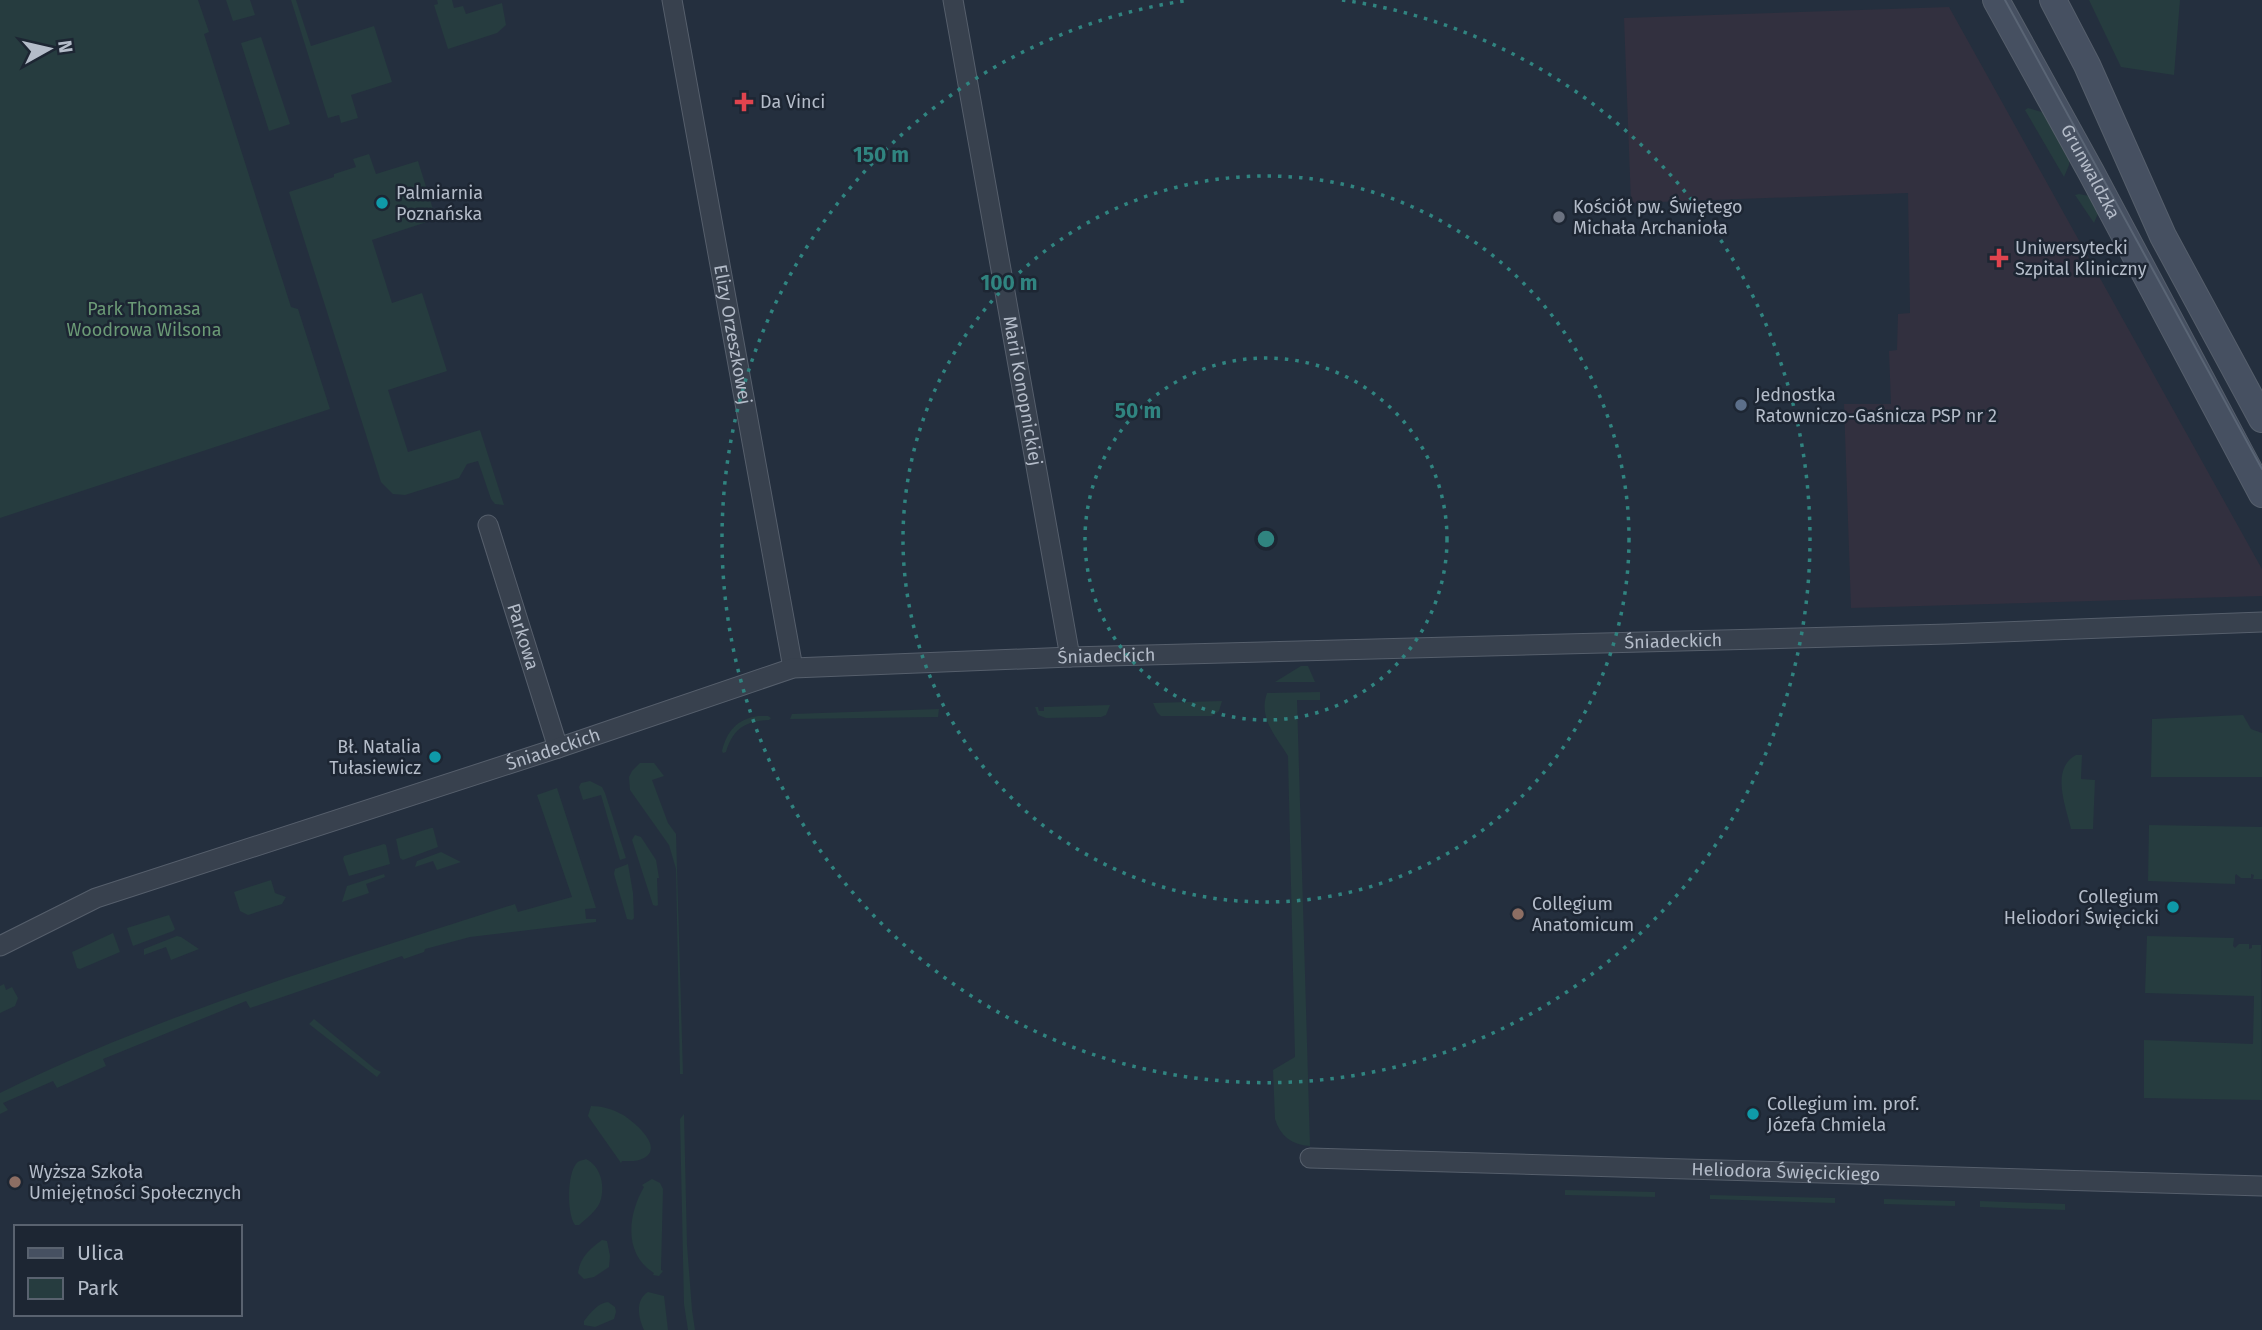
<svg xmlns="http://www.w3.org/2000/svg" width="2262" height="1330" viewBox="0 0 2262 1330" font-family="'Fira Sans',sans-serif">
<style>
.medical{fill:#32303f}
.green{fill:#263c3f}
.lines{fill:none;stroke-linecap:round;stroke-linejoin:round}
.street-casing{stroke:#565f6c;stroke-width:21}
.secondary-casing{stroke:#565f6c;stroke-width:28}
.street{stroke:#38414e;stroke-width:19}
.secondary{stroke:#465061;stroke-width:26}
.tram{stroke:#5a6575;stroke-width:2}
.ring{fill:none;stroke:#308480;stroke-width:3.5;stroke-dasharray:3.5 7}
.health-dot{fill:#e0444e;stroke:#1d2633;stroke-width:2.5}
.culture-dot{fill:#0f9aa8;stroke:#1d2633;stroke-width:2.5}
.worship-dot{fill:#6b7280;stroke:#1d2633;stroke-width:2.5}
.service-dot{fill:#5c6f8a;stroke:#1d2633;stroke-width:2.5}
.education-dot{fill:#8d6e63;stroke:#1d2633;stroke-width:2.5}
.labels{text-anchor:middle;stroke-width:5;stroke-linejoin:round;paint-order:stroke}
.poi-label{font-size:18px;fill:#b4bcc9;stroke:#1d2633;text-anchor:start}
.street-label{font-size:18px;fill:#b4bcc9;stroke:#1d2633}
.park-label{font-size:18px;fill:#6b9a76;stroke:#1d2633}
.centre{fill:#308480;stroke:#1d2633;stroke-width:3.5}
.ring-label{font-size:21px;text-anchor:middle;font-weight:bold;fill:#308480;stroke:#1d2633;stroke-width:5;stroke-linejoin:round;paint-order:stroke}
</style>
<rect width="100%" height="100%" fill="#242f3e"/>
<!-- medical -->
<path class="medical" d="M 1949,7 L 2262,569 L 2262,596 L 1851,608 L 1844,404 L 1891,404 L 1889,351 L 1897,350 L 1898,314 L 1910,313 L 1908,193 L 1631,203 L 1624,18 Z"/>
<!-- green -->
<g class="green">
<path d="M 0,0 L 198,0 L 209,32 L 204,34 L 291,307 L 298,309 L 330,409 L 0,518 Z"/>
<path d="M 226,0 L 250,0 L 255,15 L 233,21 Z"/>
<path d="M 291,0 L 296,0 L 311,46 L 374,26 L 392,82 L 351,95 L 358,118 L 341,123 L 339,115 L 328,118 Z"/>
<path d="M 437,0 L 452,0 L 454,8 L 463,6 L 466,14 L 502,3 L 506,25 L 497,33 L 448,49 L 434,5 L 438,4 Z"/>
<path d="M 2089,0 L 2180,0 L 2174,75 L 2121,67 Z"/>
<path d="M 261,37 L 290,124 L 269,131 L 241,43 Z"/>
<path d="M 2028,108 L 2045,113 L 2069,158 L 2069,165 L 2064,177 L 2025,110 Z"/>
<path d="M 369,154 L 376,174 L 418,161 L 436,219 L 372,240 L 392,303 L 422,293 L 447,371 L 388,390 L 408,452 L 480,430 L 504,505 L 495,504 L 491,499 L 478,461 L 467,464 L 459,478 L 405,495 L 393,494 L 381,482 L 289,192 L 334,177 L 334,174 L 356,167 L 353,159 Z"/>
<path d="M 2079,194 L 2089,196 L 2099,211 L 2094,223 L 2075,195 Z"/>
<path d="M 1301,666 L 1308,666 L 1315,682 L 1275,682 Z"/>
<path d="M 1320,692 L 1320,700 L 1297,700 L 1310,1146 C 1292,1145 1280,1136 1275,1119 L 1273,1070 L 1295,1057 L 1288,756 C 1276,736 1258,718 1267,693 Z"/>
<path d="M 1222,701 L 1219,711 L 1212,716 L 1161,716 L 1157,712 L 1153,703 Z"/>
<path d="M 1110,705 L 1106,715 L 1101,717 L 1046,718 L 1038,715 L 1035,707 L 1038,707 L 1039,711 L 1044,711 L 1044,707 Z"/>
<path d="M 939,709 L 938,717 L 790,719 L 792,714 Z"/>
<path d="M 2243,715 L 2251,729 L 2262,733 L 2262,777 L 2151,777 L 2152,719 Z"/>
<path d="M 758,716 L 768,716 L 771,718 L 769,720 C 745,721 733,729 726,752 L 723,753 L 722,751 C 727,731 737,719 758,716 Z"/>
<path d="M 2076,755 L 2082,755 L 2081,779 L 2095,780 L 2093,829 L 2071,829 C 2066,807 2050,769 2076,755 Z"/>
<path d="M 640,763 L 654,763 L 664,776 L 652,780 L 668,823 L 676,834 L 683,1074 L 680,1074 L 676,869 L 669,845 L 630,790 L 629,777 L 632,771 Z"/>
<path d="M 590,781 L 602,787 L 605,793 L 626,858 L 620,860 L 601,795 L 583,800 L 579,787 L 581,783 Z"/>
<path d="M 557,788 L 596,908 L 585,909 L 586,919 L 596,919 L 596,922 L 470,937 L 425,949 L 424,952 L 404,959 L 402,956 L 250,1008 L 246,1001 L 103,1059 L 106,1066 L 57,1088 L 53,1081 L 3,1103 L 8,1110 L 0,1114 L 0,1093 C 164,1012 342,960 515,904 L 518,912 L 572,897 L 537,795 Z"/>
<path d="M 2149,825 L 2262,827 L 2262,879 L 2253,879 L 2254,875 L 2251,874 L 2251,878 L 2241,878 L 2236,874 L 2235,876 L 2235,884 L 2148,881 Z"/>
<path d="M 431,828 L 433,828 L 438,847 L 403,860 L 400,858 L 396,839 Z"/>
<path d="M 635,835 L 641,837 L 656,860 L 659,878 L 657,878 L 658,905 L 656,906 L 653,905 L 632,840 Z"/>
<path d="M 384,844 L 386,845 L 390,864 L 349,876 L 343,859 L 344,856 Z"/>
<path d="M 441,852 L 461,862 L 437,870 L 433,861 L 415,867 L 417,861 Z"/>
<path d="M 628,864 L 633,893 L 634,918 L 632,920 L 627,919 L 614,874 L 615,869 Z"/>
<path d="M 384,874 L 385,877 L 366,884 L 369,893 L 342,902 L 347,886 Z"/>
<path d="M 271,880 L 275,893 L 286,897 L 282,904 L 248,915 L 240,911 L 234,892 Z"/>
<path d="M 169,915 L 175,929 L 173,931 L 133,946 L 127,928 Z"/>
<path d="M 113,933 L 120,952 L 80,969 L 77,968 L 72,952 Z"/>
<path d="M 177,936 L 181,937 L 199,949 L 171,960 L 166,947 L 144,955 L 144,949 Z"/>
<path d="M 2147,936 L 2234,938 L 2233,946 L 2235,948 L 2239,944 L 2249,944 L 2249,949 L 2252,948 L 2252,945 L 2261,945 L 2262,1100 L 2144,1098 L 2144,1040 L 2253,1044 L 2254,996 L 2145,993 Z"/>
<path d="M 4,984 L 6,990 L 12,987 L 18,998 L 15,1006 L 0,1013 L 0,986 Z"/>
<path d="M 314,1019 L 375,1069 L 381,1072 L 377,1077 L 309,1024 Z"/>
<path d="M 591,1106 C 601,1106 613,1109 623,1115 C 633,1121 665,1147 644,1158 C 638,1162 629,1161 622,1161 L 621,1163 L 588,1116 Z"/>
<path d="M 684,1114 L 687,1245 L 692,1310 L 695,1330 L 688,1330 L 684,1304 L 680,1119 Z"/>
<path d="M 586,1159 C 600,1166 605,1184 601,1199 C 599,1209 586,1219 579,1225 L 575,1225 C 567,1214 567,1175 576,1164 C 579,1160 581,1161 586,1159 Z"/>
<path d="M 652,1179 L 660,1183 L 663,1189 L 661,1270 L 663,1271 L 659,1276 L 653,1275 L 654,1273 C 623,1254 628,1214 644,1187 L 642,1185 Z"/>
<path d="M 1565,1190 L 1655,1192 L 1655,1197 L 1565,1195 Z"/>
<path d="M 1710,1195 L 1835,1198 L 1835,1203 L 1710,1199 Z"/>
<path d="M 1884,1199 L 1955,1201 L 1955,1206 L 1884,1204 Z"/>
<path d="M 1980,1201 L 2065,1204 L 2065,1210 L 1980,1207 Z"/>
<path d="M 602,1240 L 607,1241 L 610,1256 L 609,1267 L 594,1277 L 584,1279 L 578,1273 C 580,1257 590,1249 602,1240 Z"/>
<path d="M 648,1292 L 664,1296 L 668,1330 L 644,1330 C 638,1317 635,1300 648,1292 Z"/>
<path d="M 608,1302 L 615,1307 L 616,1312 L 614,1319 L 595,1327 L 584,1325 L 584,1321 C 590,1313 598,1303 608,1302 Z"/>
</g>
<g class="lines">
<!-- street casing -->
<g class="street-casing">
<g id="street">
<path id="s1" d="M 672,0 L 793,668"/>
<path id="s2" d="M 953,0 L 1070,657"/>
<path id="s3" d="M 488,525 L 558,748"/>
<path id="s4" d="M 0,946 L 96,898 L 558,748 L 793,668 L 1070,657 L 1949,634 L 2262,622"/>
<path id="s5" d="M 1310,1158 L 2262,1186"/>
</g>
</g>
<!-- secondary casing -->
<g class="secondary-casing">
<g id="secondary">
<path id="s6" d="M 1996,0 L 2091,172 L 2262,494"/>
<path d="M 2053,0 L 2087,65 L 2163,236 L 2262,419"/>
</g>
</g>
<!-- street -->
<use href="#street" class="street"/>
<!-- secondary -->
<use href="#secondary" class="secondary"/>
<!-- tram -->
<path class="tram" d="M 2005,0 L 2262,469"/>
</g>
<!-- distance rings -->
<g class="ring">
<circle cx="1266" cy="539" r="181"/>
<circle cx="1266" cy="539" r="363"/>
<path d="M1342 0A544 544 0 1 1 1190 0"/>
</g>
<!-- markers -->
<g class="health-dot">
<path d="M740.5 91.5h7v7h7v7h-7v7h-7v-7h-7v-7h7z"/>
<path d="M1995.5 247.5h7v7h7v7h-7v7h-7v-7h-7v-7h7z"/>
</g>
<g class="culture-dot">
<circle cx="382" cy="203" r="7"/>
<circle cx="435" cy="757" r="7"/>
<circle cx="2173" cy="907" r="7"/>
<circle cx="1753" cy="1114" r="7"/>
</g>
<circle class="worship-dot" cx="1559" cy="217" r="7"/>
<circle class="service-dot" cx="1741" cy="405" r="7"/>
<g class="education-dot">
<circle cx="1518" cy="914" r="7"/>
<circle cx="15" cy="1182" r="7"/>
</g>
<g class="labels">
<!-- poi labels -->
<g class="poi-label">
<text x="760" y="108">Da Vinci</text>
<text x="396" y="199">Palmiarnia<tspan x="396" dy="21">Poznańska</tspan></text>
<text x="1573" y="213">Kościół pw. Świętego<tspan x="1573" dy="21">Michała Archanioła</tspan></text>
<text x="2015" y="254">Uniwersytecki<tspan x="2015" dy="21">Szpital Kliniczny</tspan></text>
<text x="1755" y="401">Jednostka<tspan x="1755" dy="21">Ratowniczo-Gaśnicza PSP nr 2</tspan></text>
<text x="421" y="753" text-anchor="end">Bł. Natalia<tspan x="421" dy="21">Tułasiewicz</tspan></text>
<text x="2159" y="903" text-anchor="end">Collegium<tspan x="2159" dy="21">Heliodori Święcicki</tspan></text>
<text x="1532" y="910">Collegium<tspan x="1532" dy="21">Anatomicum</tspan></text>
<text x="1767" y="1110">Collegium im. prof.<tspan x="1767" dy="21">Józefa Chmiela</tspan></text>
<text x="29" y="1178">Wyższa Szkoła<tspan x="29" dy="21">Umiejętności Społecznych</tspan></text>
</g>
<!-- street labels -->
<g class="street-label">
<text dy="6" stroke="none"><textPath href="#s6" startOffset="196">Grunwaldzka</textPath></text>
<text dy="6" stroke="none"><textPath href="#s1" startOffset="340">Elizy Orzeszkowej</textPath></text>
<text dy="6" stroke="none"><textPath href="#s2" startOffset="397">Marii Konopnickiej</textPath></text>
<text dy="6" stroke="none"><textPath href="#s3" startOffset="117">Parkowa</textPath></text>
<text dy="6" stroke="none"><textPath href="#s4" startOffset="1722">Śniadeckich</textPath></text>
<text dy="6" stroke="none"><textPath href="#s4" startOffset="1155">Śniadeckich</textPath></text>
<text dy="6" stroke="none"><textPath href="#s4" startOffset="588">Śniadeckich</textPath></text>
<text dy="6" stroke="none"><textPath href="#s5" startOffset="476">Heliodora Święcickiego</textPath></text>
</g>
<!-- park labels -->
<g class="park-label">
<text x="144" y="315">Park Thomasa<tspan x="144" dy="21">Woodrowa Wilsona</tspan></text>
</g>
</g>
<circle cx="1266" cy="539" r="10" class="centre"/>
<g class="ring-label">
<text x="881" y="162">150 m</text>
<text x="1009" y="290">100 m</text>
<text x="1138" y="418">50 m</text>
</g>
<!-- legend -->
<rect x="14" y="1225" width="228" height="91" fill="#1d2633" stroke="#59626f" stroke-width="2"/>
<rect x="28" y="1248" width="35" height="10" fill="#465061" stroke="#59626f" stroke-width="2"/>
<text x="77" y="1260" font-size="21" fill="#b4bcc9">Ulica</text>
<rect x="28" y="1278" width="35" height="21" fill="#263c3f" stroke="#59626f" stroke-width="2"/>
<text x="77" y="1295" font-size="21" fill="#b4bcc9">Park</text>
<!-- north arrow -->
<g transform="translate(49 49) rotate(82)" stroke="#1d2633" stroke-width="5" paint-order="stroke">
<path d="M0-5L12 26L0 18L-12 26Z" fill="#b4bcc9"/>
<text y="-10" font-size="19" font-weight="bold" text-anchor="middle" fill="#b4bcc9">N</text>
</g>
</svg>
